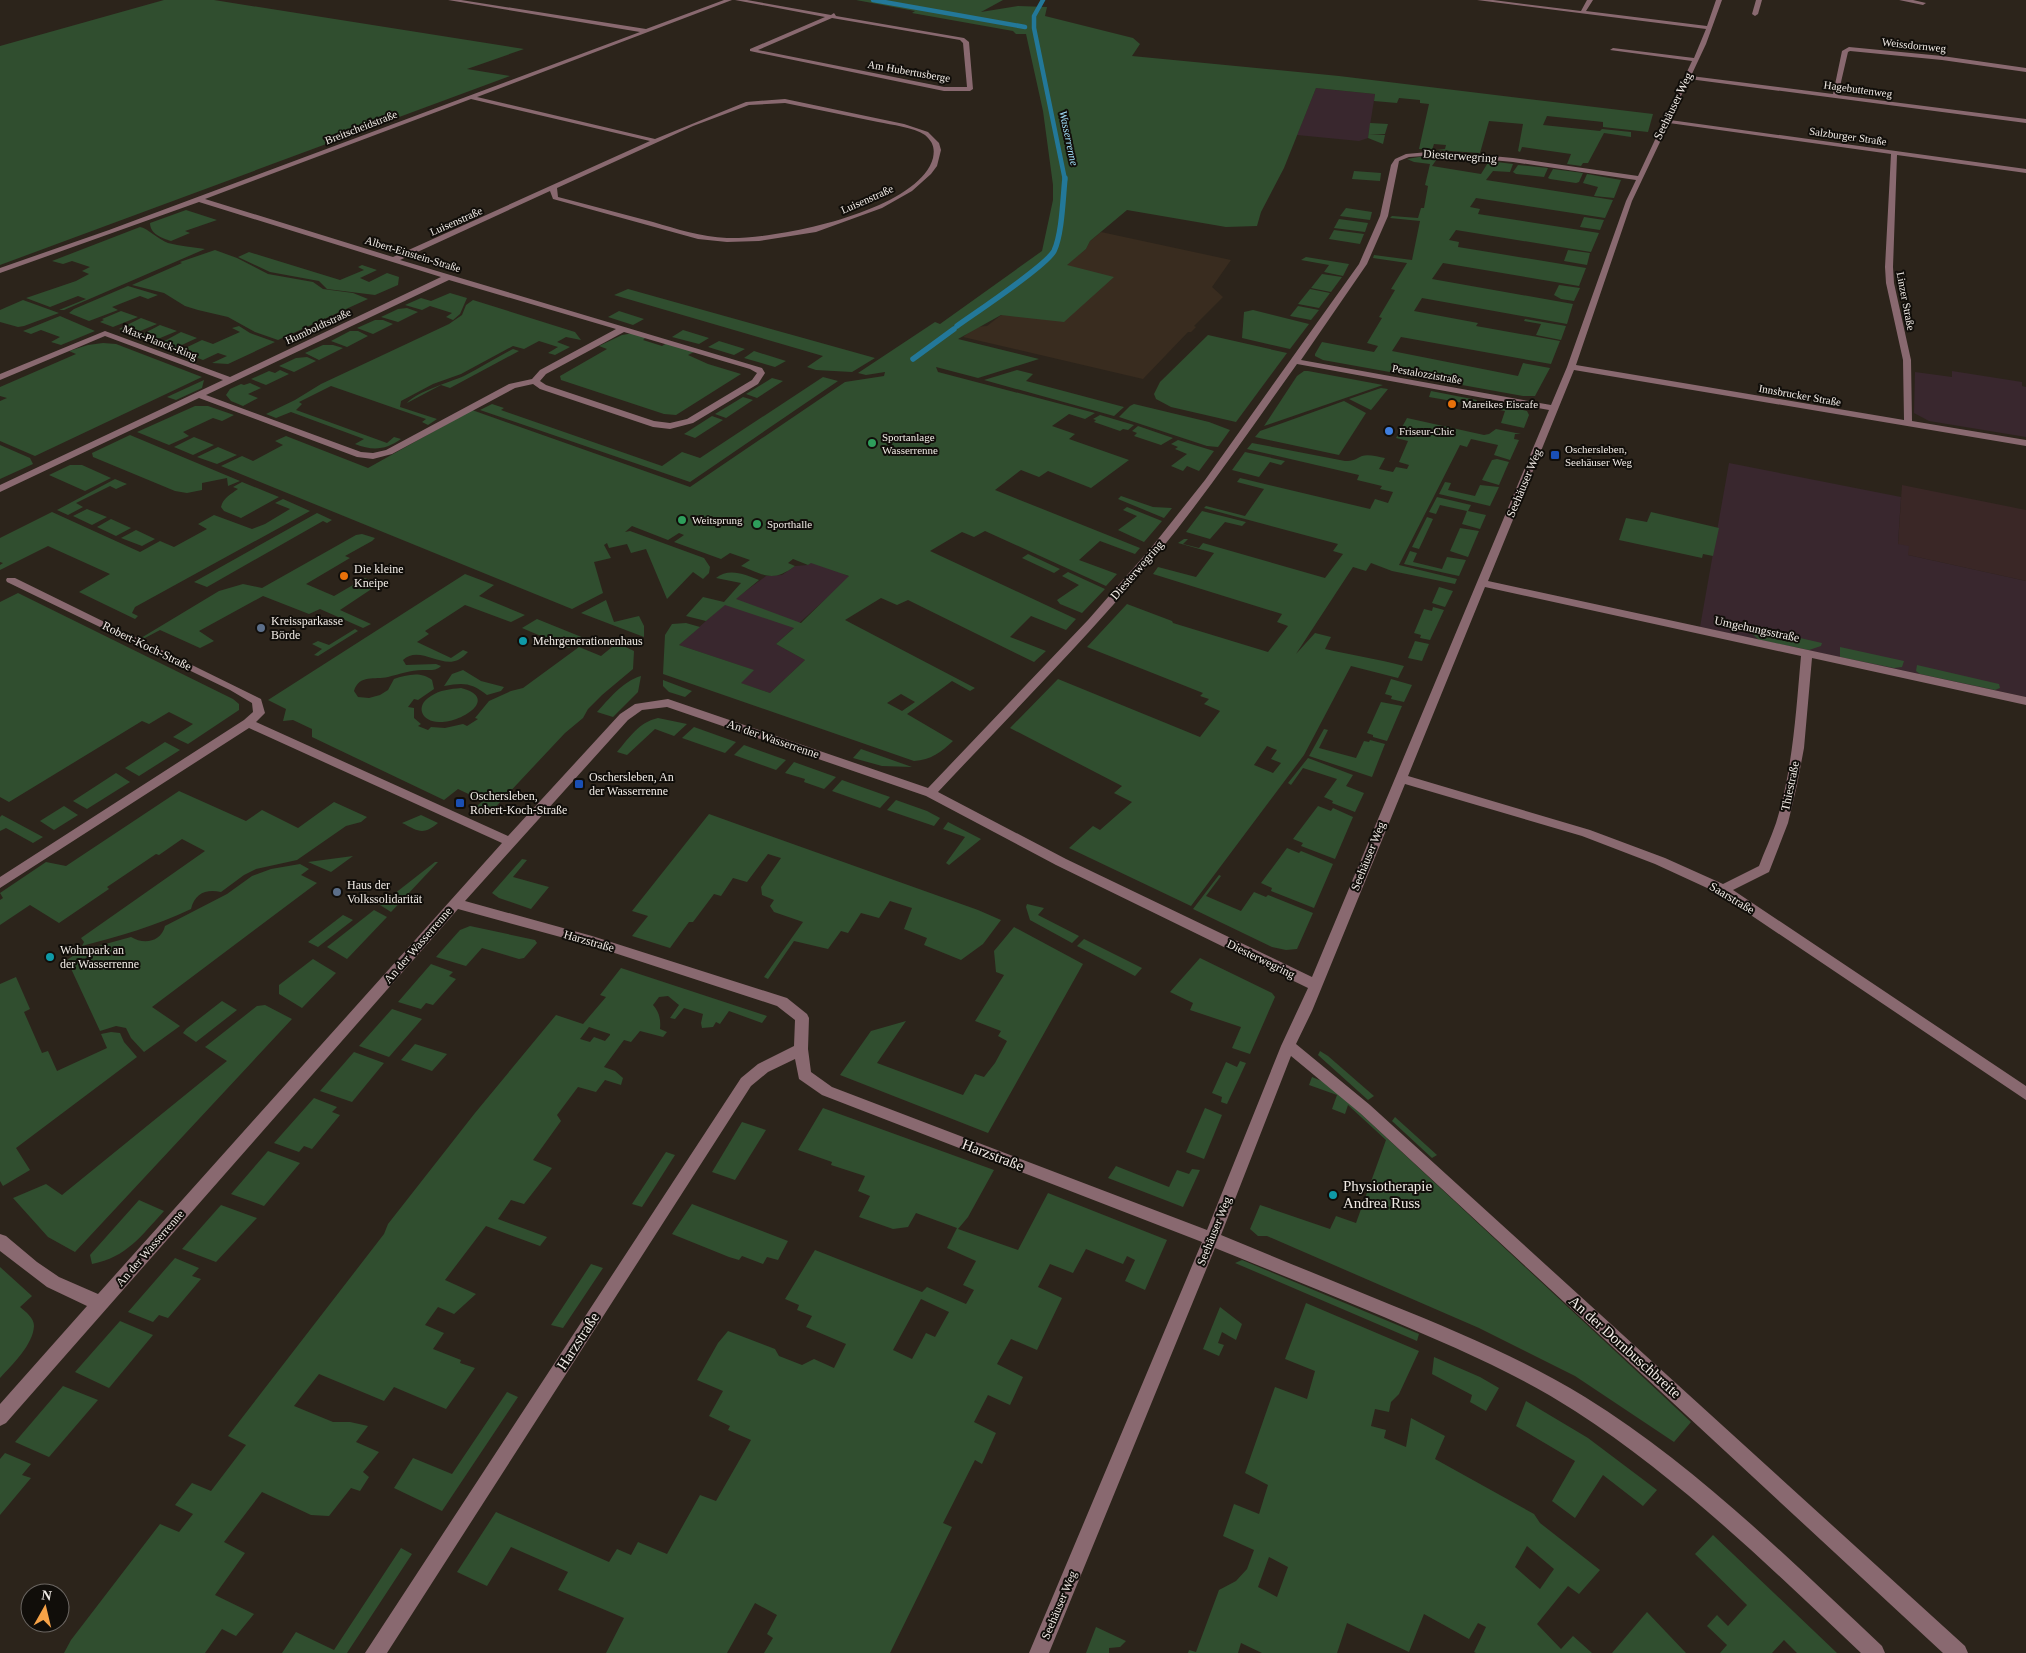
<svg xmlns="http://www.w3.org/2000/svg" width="2026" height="1653" viewBox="0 0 2026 1653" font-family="'Times New Roman',serif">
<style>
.commercial{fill:#3a2726}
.industrial{fill:#39272e}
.built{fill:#392c1f}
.green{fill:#304e2f;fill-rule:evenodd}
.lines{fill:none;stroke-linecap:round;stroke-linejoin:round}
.stream-far1{stroke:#237899;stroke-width:4.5}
.stream{stroke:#237899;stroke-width:5.5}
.minor{fill:#896970;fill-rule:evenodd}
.food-dot{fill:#e8710a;stroke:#110e0a;stroke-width:2}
.shop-dot{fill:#3f7fe0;stroke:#110e0a;stroke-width:2}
.leisure-dot{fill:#2e9e5b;stroke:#110e0a;stroke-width:2}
.transit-dot{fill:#1a4fb4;stroke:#110e0a;stroke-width:2}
.service-dot{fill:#5c6f8a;stroke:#110e0a;stroke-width:2}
.culture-dot{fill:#0f9aa8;stroke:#110e0a;stroke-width:2}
.labels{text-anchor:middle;stroke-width:4;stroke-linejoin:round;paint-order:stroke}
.far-street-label{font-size:11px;fill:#f1ebe6;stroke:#110e0a}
.far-water-label{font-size:11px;font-style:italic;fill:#a3e0fd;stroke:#110e0a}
.far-poi-label{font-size:11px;fill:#f1ebe6;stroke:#110e0a;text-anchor:start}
.street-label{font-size:12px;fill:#f1ebe6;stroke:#110e0a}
.poi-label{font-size:12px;fill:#f1ebe6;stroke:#110e0a;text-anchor:start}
.near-street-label{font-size:15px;fill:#f1ebe6;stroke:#110e0a}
.near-poi-label{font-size:15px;fill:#f1ebe6;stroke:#110e0a;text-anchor:start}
</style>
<rect width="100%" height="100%" fill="#2c241b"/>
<!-- commercial -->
<path class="commercial" d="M 1902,485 L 2026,510 L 2026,581 L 1908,555 L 1898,544 Z"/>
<!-- industrial -->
<g class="industrial">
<path d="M 1316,88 L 1375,94 L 1368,138 L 1359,141 L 1297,135 Z"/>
<path d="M 1952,371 L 2022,382 L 2022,386 L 2026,387 L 2026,437 L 1929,421 L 1914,413 L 1915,372 L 1952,377 Z"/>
<path d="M 1729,463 L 1901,497 L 1898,544 L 1909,546 L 1908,555 L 2026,581 L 2026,697 L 1700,627 Z"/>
<path d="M 814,560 L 850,577 L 776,644 L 805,660 L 770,693 L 740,683 L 753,670 L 679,645 L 725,604 L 735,599 L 766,576 L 782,575 L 795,566 L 808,565 Z"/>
</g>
<!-- built -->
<path class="built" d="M 1101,232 L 1231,260 L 1212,287 L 1223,297 L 1194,326 L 1196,327 L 1191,332 L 1188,332 L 1143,379 L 963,337 L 976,327 L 987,326 L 1086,249 L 1090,241 Z"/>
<!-- green -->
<g class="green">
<path d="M 164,0 L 214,0 L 524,49 L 467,69 L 510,76 L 0,265 L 0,46 Z"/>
<path d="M 856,0 L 1003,0 L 981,12 L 1018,6 L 1047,7 L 1053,0 L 1047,7 L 1045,16 L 1133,38 L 1140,44 L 1132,56 L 1339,76 L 1653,114 L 1648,132 L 1603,127 L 1603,122 L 1547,116 L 1543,125 L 1600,131 L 1602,129 L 1631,132 L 1631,137 L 1604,133 L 1588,163 L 1583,163 L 1581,166 L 1567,164 L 1571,154 L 1522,147 L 1520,152 L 1518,151 L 1523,124 L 1489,121 L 1480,153 L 1436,150 L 1445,149 L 1446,145 L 1434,144 L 1432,150 L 1419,149 L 1429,104 L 1420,103 L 1420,100 L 1399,98 L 1397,103 L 1374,101 L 1375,94 L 1316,88 L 1284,168 L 1261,212 L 1257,226 L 1226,227 L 1127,210 L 1090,241 L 1086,249 L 1067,265 L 1114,277 L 1064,322 L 1001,315 L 958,339 L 1039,359 L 978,378 L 936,367 L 938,372 L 1095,413 L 1085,419 L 1069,414 L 1052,426 L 1075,434 L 1069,439 L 1129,460 L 1091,488 L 1048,471 L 1039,477 L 1021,470 L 995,490 L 1140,548 L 1135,554 L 1100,541 L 1079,560 L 1117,574 L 1106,586 L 985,531 L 974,537 L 962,532 L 930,551 L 1076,619 L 1066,630 L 1031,616 L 1010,637 L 1046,651 L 1034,662 L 908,600 L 897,605 L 881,598 L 845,620 L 975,688 L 970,691 L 952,681 L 907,714 L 953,741 C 941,752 931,760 914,761 L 663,674 L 665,635 L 672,624 L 686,623 L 700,627 L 679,645 L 754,670 L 741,683 L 770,693 L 805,660 L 776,644 L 794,628 L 725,605 L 706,621 L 686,616 L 703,597 L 724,602 L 741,583 L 716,578 C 729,567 746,575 759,580 L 736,599 L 801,623 L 849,576 L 811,563 L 808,565 L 793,559 L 788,563 L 795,566 C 772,583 765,575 741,566 L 750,560 L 730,553 L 721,559 L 674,542 L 684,535 L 679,533 L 668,540 L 632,526 L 625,532 L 630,531 L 704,558 L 710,567 L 709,573 L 703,579 L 693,572 L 667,599 L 646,549 L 631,553 L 627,544 L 609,548 L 607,543 L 604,545 L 611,558 L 594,562 L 603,593 L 572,609 L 221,466 L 242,456 L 253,461 L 283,445 L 275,441 L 286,436 L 368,468 L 472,410 L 690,487 L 845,382 L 884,376 L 885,372 L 866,375 L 858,373 L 935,322 L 940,324 L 1042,251 L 1053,200 L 1053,185 L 1043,111 L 1026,34 L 1016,34 L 1013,31 L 912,13 L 915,11 ZM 901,694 L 915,702 L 902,711 L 887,703 Z"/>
<path d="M 1370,123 L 1388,124 L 1385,134 L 1369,134 L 1385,135 L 1383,144 L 1368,138 Z"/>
<path d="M 1425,156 L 1439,156 L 1432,166 L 1481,174 L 1489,161 L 1513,164 L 1510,172 L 1493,171 L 1486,180 L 1613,200 L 1605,218 L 1476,198 L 1470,207 L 1480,209 L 1478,214 L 1599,233 L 1591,252 L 1456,230 L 1449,240 L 1459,242 L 1458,247 L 1586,268 L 1579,286 L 1443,263 L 1432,279 L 1573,304 L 1567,324 L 1422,298 L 1414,311 L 1478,323 L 1476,326 L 1560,341 L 1551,364 L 1401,337 L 1392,351 L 1518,376 L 1523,363 L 1550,368 L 1535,396 L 1523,396 L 1323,360 L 1315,356 L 1315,354 L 1322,342 L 1374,352 L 1378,346 L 1367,343 L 1382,318 L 1379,317 L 1395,290 L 1391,289 L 1407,263 L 1373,258 L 1374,255 L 1412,260 L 1420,221 L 1390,218 L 1392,216 L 1418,218 L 1421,208 L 1424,208 L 1428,186 L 1425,185 L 1430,164 L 1414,162 L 1407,159 Z"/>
<path d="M 1518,165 L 1548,168 L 1544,177 L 1516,174 L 1513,172 Z"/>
<path d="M 1553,169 L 1583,173 L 1579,182 L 1576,183 L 1550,179 L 1548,178 Z"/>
<path d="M 1354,171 L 1381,173 L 1380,181 L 1352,179 Z"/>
<path d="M 1587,174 L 1621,180 L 1614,198 L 1594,196 L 1598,187 L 1583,183 Z"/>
<path d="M 1346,208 L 1372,212 L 1370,220 L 1340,216 Z"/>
<path d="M 186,210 L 217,220 L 185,231 L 190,233 L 171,241 C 162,238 150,234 150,223 Z"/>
<path d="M 1584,217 L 1604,220 L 1600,230 L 1580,227 Z"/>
<path d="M 1339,219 L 1368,223 L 1365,232 L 1334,228 Z"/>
<path d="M 140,227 C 147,228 158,239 168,243 C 180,246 193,247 205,249 L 64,310 L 59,310 L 86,299 L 78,296 L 50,307 L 26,298 L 76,281 L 89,274 L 82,271 L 90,267 L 72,261 L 63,264 L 52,261 Z"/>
<path d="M 1334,230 L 1364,234 L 1360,244 L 1329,239 Z"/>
<path d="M 215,250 L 237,258 L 268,274 L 313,282 L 323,289 L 353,293 L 368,299 L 278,340 L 255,332 L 228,317 L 198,310 L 185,306 L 164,293 L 132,285 L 182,263 L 180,262 Z"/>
<path d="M 1568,250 L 1590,253 L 1587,265 L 1564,261 Z"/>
<path d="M 249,252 L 340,280 L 364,270 L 358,267 L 362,265 L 377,270 L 360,278 L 369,282 L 387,273 L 399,277 L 398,285 L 375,295 L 327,289 L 319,281 L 270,272 L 238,257 Z"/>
<path d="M 1306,257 L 1349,264 L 1343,276 L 1324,272 L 1329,265 L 1301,260 Z"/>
<path d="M 1322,274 L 1342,277 L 1331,292 L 1311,288 Z"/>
<path d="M 1559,285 L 1580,288 L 1574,301 L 1561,299 L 1554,295 Z"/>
<path d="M 128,286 L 158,295 L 148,299 L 140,296 L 112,307 L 118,310 L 89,321 L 69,313 L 74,309 Z"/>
<path d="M 628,289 L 875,358 L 852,372 L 816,370 L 807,367 L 823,356 L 614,295 Z"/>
<path d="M 1310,289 L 1330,293 L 1319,308 L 1298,304 Z"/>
<path d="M 450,293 L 467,298 L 460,314 L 453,320 L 446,317 L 452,313 L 430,306 L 422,310 L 405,305 L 421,298 L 431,301 Z"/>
<path d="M 23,300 L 59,313 L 24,326 L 18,327 L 0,322 L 0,310 Z"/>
<path d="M 473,300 L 575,332 L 581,340 L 566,337 L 557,342 L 570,347 L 555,355 L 548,353 L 558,347 L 539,341 L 524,349 L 513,346 L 461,374 L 433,384 L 401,401 L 400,407 L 437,419 L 428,425 L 422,422 L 426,419 L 331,386 L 299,402 L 302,404 L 296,410 L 387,443 L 394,437 L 401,439 C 385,450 373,451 355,444 L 364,439 L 291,412 L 276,418 L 266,414 L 295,400 L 321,384 L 449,324 L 462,315 L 466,305 Z"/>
<path d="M 1298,306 L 1319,310 L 1311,320 L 1290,316 Z"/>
<path d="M 407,308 L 418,312 L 398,322 L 381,317 L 398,309 Z"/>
<path d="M 1253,310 L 1309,324 L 1290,349 L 1242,338 L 1244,312 Z"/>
<path d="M 121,311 L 138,317 L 113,327 L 100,322 L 104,320 L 102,319 Z"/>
<path d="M 619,311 L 644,319 L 633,325 L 608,317 Z"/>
<path d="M 60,316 L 95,331 L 61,345 L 51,342 L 60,337 L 41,330 L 31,334 L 23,331 Z"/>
<path d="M 141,318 L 157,324 L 133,334 L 119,329 Z"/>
<path d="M 1525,319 L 1566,326 L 1561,340 L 1536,335 L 1541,324 L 1524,321 Z"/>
<path d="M 375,320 L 383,320 L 393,324 L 373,334 L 357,328 Z"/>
<path d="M 160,325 L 177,331 L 153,341 L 139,336 Z"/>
<path d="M 239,326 L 250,333 L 275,342 L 228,364 L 212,363 L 227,356 L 218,353 L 203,360 L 179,351 L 202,340 L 213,344 L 240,332 L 232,328 Z"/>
<path d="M 683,330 L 709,338 L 699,344 L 672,337 Z"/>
<path d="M 350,331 L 358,331 L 368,336 L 347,347 L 331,341 Z"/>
<path d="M 181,332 L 197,338 L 173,349 L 159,344 Z"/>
<path d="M 634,333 L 646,337 L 643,340 L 662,346 L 667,343 L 694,352 L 688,355 L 708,364 L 741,374 L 676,415 L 664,414 L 561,380 L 560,376 L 607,349 L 599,346 L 622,335 Z"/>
<path d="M 1208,335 L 1287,353 L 1236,422 L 1171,407 L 1156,399 L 1154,394 L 1160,382 Z"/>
<path d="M 719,341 L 745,349 L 734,355 L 708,347 Z"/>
<path d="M 103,343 L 116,344 L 202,377 L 35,456 L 0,441 L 0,401 L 7,398 L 0,396 L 0,387 L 76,354 L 69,351 L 88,345 Z"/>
<path d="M 323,345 L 333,345 L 343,348 L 319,360 L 305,353 Z"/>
<path d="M 513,349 L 519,351 L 450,388 L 441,385 L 407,403 C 416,392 450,382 464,376 C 480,368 496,358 513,349 Z"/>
<path d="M 754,351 L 786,361 L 775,367 L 744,358 Z"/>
<path d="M 307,357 L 316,361 L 294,372 L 279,366 L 296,358 Z"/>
<path d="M 280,370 L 289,374 L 266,385 L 251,379 L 269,371 L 275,373 Z"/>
<path d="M 1017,370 L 1033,374 L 1026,381 L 1124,407 L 1114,416 L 984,380 Z"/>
<path d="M 1304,371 L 1308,371 L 1383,385 L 1264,426 L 1297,376 Z"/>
<path d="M 823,377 L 838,381 L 690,482 L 480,410 L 492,404 L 504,408 L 501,410 L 662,466 L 682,452 L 700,458 Z"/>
<path d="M 772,378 L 783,381 L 757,398 L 746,394 Z"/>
<path d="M 204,380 L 202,388 L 176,400 L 167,397 Z"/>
<path d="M 250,383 L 261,388 L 248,394 L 258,398 L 243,406 L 231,401 L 226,395 L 230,389 L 241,384 L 244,385 Z"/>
<path d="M 1381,388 L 1388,389 L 1371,410 L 1349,399 Z"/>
<path d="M 1431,391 L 1477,400 L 1475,405 L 1429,397 Z"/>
<path d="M 743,397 L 753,400 L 726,418 L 715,414 Z"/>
<path d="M 1344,401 L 1366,413 L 1339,455 L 1255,437 L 1260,431 Z"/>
<path d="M 1486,402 L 1527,411 L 1529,415 L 1524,428 L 1501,423 L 1505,411 L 1484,407 Z"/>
<path d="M 1134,404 L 1209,422 L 1230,430 L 1218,447 L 1207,446 L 1119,417 L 1130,406 Z"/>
<path d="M 195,406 L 208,406 L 234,415 L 222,421 L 213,418 L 183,432 L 189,436 L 169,445 L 137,432 Z"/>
<path d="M 1100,415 L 1134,425 L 1128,430 L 1123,429 L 1120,431 L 1094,422 L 1096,420 L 1093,419 Z"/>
<path d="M 712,416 L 723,420 L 695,438 L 684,434 Z"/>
<path d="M 1407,418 L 1484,435 L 1489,434 L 1496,429 L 1521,434 L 1515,434 L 1514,439 L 1519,440 L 1510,460 L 1494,455 L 1498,445 L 1471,439 L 1467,447 L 1460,445 L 1399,565 L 1457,579 L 1455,584 L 1392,571 L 1371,563 L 1366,571 L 1353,567 L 1296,654 L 1315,633 L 1331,637 L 1325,649 C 1352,655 1378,659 1404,666 L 1398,678 L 1351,666 L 1304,755 L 1191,906 L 1069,848 L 1093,826 L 1100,830 L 1132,802 L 1114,793 L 1122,786 L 1010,728 L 1058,679 L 1200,737 L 1220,711 L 1204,704 L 1209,699 L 1200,696 L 1203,693 L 1087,647 L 1127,604 L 1172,621 L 1173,623 L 1268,652 L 1288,626 L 1277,622 L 1282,614 L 1153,574 L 1158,567 L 1196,577 L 1214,553 L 1178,543 L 1184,539 L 1188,539 L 1183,544 L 1199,548 L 1203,543 L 1325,578 L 1343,554 L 1333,551 L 1338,544 L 1204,508 L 1206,506 L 1245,516 L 1264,489 L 1237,482 L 1240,478 L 1370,509 L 1375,499 L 1388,503 L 1393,492 L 1380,489 L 1382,486 L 1357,480 L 1359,475 L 1247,449 L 1252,443 L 1345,461 C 1353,461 1356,459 1362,456 C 1369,454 1378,457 1385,458 L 1379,469 L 1393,472 L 1396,467 L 1407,469 L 1409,465 L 1399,462 L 1408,441 L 1396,438 ZM 1267,746 L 1277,750 L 1271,759 L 1281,763 L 1273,773 L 1254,765 Z"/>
<path d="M 1138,426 L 1173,438 L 1161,445 L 1134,436 L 1137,433 L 1132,431 Z"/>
<path d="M 130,435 L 240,481 L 228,486 L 227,478 L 202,483 L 202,490 L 187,493 L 175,491 L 93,457 L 92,453 Z"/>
<path d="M 194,437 L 214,445 L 193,455 L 174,447 Z"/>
<path d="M 1178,440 L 1214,451 L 1199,471 L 1187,466 L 1183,471 L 1171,466 L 1187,454 L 1175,449 L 1178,447 L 1171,444 Z"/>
<path d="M 0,445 L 30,458 L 33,464 L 0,479 Z"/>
<path d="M 218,447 L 237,455 L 217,464 L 197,457 Z"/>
<path d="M 1245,452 L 1285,461 L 1281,465 L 1270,462 L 1259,477 L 1232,470 Z"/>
<path d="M 1497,459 L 1509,462 L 1499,485 L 1482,480 L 1492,460 Z"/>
<path d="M 70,465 L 82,465 L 111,478 L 85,491 L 49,475 Z"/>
<path d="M 115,479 L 127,484 L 116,489 L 110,486 L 76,503 L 83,507 L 68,515 L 57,510 Z"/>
<path d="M 242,482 L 279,497 L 241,518 L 224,511 L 221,507 C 223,498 231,494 238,489 L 233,487 Z"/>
<path d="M 1445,482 L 1451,483 L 1448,490 L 1475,496 L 1480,485 L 1499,487 L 1490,506 L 1439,494 Z"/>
<path d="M 1121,496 L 1153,507 L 1172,508 L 1164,518 L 1118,499 Z"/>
<path d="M 1437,497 L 1471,505 L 1468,511 L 1486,515 L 1480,529 L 1462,524 L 1467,511 L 1440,505 L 1436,514 L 1429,512 Z"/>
<path d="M 283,499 L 310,511 L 135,607 L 132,613 L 138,616 L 135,619 L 79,592 L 110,574 L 48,546 L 0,570 L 0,565 L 3,563 L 0,562 L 0,538 L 52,512 L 140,552 L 160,541 L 174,547 L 207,529 L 198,524 L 214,515 L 252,529 L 265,524 L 290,509 L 275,503 Z"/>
<path d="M 1127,507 L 1162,521 L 1144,542 L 1118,530 L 1137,516 L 1123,510 Z"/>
<path d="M 87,509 L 107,517 L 92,525 L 73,516 Z"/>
<path d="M 1202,511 L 1246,522 L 1242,526 L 1225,522 L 1210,539 L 1186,532 Z"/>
<path d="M 1651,512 L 1719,528 L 1713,556 L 1703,554 L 1702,558 L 1619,540 L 1626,518 L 1647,522 Z"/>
<path d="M 317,513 L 332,520 L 327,523 L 323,521 L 207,587 L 194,582 Z"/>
<path d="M 1427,517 L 1433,519 L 1419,549 L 1412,547 Z"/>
<path d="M 111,519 L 131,528 L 116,536 L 97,527 Z"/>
<path d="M 1460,528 L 1479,531 L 1468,557 L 1450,551 Z"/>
<path d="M 136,530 L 155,539 L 142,546 L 121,538 Z"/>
<path d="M 362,534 L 375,538 L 372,541 L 345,556 L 350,558 L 306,584 L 334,596 L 365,578 L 379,584 L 340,610 L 371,624 L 363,628 L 320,609 L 309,614 L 263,596 L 199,631 L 214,641 L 200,648 L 160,630 L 143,639 L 141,638 L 219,591 L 243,584 L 262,588 L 356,535 Z"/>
<path d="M 1410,551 L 1417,553 L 1413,562 L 1442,569 L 1447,557 L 1466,560 L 1459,576 L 1404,564 Z"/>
<path d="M 1028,554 L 1060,569 L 1054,573 L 1022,558 Z"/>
<path d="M 1068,572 L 1105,589 L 1082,613 L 1060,604 L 1057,600 L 1079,585 L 1062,576 Z"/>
<path d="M 465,574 L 494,585 L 479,596 L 525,615 L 511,622 L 465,605 L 425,631 L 429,634 L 417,642 L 451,658 L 463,650 L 468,652 C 465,655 462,658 458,660 C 440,668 419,645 403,660 L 406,665 L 436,664 L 441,666 C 436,671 430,670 423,670 C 410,670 400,674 388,677 C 375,680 359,674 354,691 L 358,697 L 369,698 L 380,695 L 388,690 L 394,679 C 406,675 421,671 432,680 L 434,689 L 418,700 L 414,699 L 408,707 L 414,708 L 414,718 L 421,724 L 418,726 L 428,730 L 431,727 L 445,728 L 463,724 L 467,726 L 478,719 L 475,718 L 489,701 L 511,691 L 523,688 L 579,647 L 601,656 L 617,643 L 634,651 L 633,669 L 602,695 L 588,709 L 583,718 L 565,733 L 488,815 L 473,809 L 483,801 L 458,789 L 444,800 L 312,737 L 312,729 L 293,720 L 283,721 L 286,709 L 268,700 Z"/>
<path d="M 1439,587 L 1453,591 L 1445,607 L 1432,603 Z"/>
<path d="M 18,593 L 233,699 L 239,704 L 239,710 L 188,744 L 173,737 L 193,724 L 169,712 L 149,724 L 142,721 L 9,802 L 0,797 L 0,602 Z"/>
<path d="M 606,600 L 614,622 L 639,616 L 644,626 L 644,637 L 581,613 Z"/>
<path d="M 1433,607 L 1444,610 L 1430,640 L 1420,638 L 1421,635 L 1414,633 L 1424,609 L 1432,611 Z"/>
<path d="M 537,619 L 584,638 L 569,648 L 522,628 Z"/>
<path d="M 1751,627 L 1822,643 L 1821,646 L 1809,650 L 1759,640 L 1750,632 Z"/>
<path d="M 355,629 L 358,631 L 318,656 L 314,655 L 322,649 L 312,644 L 318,641 L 329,645 Z"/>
<path d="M 1415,641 L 1429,644 L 1422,661 L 1408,658 Z"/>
<path d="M 1840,647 L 1904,661 L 1902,667 L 1894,668 L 1840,657 Z"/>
<path d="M 1917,665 L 1999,684 L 2000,688 L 1995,690 L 1920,674 L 1916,671 Z"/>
<path d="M 463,670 L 481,681 L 504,687 L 501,691 L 487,695 C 472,683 464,682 444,686 L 452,674 Z"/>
<path d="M 641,676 L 638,692 L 613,717 L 597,712 C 609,699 623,681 641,676 Z"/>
<path d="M 1391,679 L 1412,685 L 1404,702 L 1391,699 L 1392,696 L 1385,694 Z"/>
<path d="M 663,680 L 692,691 L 685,697 L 669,692 L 663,686 Z"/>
<path d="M 461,688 C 500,698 462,723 439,722 C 422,722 414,706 431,696 C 440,690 450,689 461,688 Z"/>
<path d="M 1381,702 L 1402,706 L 1387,741 L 1373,737 L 1373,735 L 1367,733 Z"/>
<path d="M 658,718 L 687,724 L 674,736 L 655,729 L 627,755 L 617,752 C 629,738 639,722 658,718 Z"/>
<path d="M 694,727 L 736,742 L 725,753 L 682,738 Z"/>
<path d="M 1324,729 L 1328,730 L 1319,748 L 1356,758 L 1364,741 L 1369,742 L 1370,740 L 1385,744 L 1372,777 L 1309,756 Z"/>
<path d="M 165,742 L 180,750 L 139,776 L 125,768 Z"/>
<path d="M 744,745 L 786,760 L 776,770 L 734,755 Z"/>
<path d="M 861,749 L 912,767 L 882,766 L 853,758 Z"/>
<path d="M 1308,758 L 1353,775 L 1346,786 L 1364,793 L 1355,812 L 1332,803 L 1333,801 L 1324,797 L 1337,779 L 1303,768 L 1291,785 L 1288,783 Z"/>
<path d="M 794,762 L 836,777 L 824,789 L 804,782 L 805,779 L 785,773 Z"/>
<path d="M 116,773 L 130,782 L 87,809 L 73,801 Z"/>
<path d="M 842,780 L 890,797 L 880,808 L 832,791 Z"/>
<path d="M 179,791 L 246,821 L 262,810 L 298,828 L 334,802 L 367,817 L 361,822 L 346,826 L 297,860 L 256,869 L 244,875 L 221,892 C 206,889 195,893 191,909 C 156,926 119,936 82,946 L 84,942 L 81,938 L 205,851 L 182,839 L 159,855 L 156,854 L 107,887 L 109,889 L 59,923 L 30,905 L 0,925 L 0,900 L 3,898 L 0,893 L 46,862 L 66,866 Z"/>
<path d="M 896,800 L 927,811 L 940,818 L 934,826 L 887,810 Z"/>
<path d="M 64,806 L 78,815 L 54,830 L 40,821 Z"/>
<path d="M 1318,806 L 1331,811 L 1333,808 L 1353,817 L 1335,859 L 1301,846 L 1303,843 L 1293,839 Z"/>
<path d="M 709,814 L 978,910 L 1001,920 L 983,944 L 961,960 L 924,945 L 927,938 L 904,929 L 912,908 L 890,901 L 879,918 L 861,913 L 848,933 L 841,931 L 828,949 L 794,941 L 768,979 L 764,977 L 803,922 L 774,912 L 770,906 L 774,900 L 762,895 L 761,887 L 781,858 L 768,854 L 747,882 L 733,878 L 721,896 L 714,894 L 693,922 L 689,922 L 670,948 L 632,936 L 648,916 L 632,911 Z"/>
<path d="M 2,815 L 43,837 L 33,843 L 6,828 L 0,831 L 0,817 Z"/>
<path d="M 421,815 L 438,823 C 422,836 419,831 402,823 Z"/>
<path d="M 948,822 L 981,839 L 949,865 L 946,863 L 965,837 L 943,829 Z"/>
<path d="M 1287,848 L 1299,853 L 1301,851 L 1333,864 L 1314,908 L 1271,891 L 1272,888 L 1261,883 Z"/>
<path d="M 353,856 L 331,872 L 308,862 Z"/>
<path d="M 522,859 L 527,860 L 513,877 L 549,887 L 531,909 L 499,898 L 492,893 Z"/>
<path d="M 435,862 L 438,862 L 391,912 L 380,905 Z"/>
<path d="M 300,864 L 309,869 L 301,875 L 317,883 L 152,1007 L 180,1026 L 144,1052 L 131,1038 L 126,1028 L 116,1026 L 100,1031 L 67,960 L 80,951 L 131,937 C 144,945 161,942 165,926 L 227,894 L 252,876 L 271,869 Z"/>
<path d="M 1219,875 L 1221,876 L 1206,896 L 1241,911 L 1254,892 L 1266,897 L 1268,895 L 1313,913 L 1297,949 L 1286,950 L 1272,947 L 1193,909 Z"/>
<path d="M 1027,904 L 1044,908 L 1038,915 L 1079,936 L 1072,943 L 1030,920 L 1026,907 Z"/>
<path d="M 374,910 L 387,917 L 347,959 L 327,947 Z"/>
<path d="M 343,915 L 353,920 L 318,947 L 308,942 Z"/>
<path d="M 470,926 L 535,940 L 537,943 L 524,958 L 519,959 L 482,948 L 466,966 L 436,957 L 460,930 Z"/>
<path d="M 1014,927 L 1083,964 L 988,1133 L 840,1075 L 871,1031 L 906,1021 L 877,1063 L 963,1095 L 975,1074 L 984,1077 L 995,1063 L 1007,1041 L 998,1036 L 1001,1031 L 975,1021 L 1004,975 L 996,972 L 994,951 Z"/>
<path d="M 1084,939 L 1142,968 L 1135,976 L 1077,946 Z"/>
<path d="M 1200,958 L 1272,993 L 1275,997 L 1250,1054 L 1232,1048 L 1241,1027 L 1190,1010 L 1193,1003 L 1170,992 Z"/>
<path d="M 313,959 L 336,973 L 302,1008 L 279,994 L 279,985 Z"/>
<path d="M 431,964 L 453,972 L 449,976 L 456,979 L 433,1005 L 426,1003 L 421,1009 L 398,1002 Z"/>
<path d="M 621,968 L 767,1016 L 762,1023 L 729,1011 L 720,1024 L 716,1022 L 713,1027 L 702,1028 L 701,1023 L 703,1014 L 684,1008 L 675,1019 L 670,1018 L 679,1005 L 668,996 L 659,997 L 653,1005 C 659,1012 661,1019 660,1029 L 667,1032 L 663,1037 L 640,1031 L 631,1042 L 624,1040 L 604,1067 L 615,1071 L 623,1078 L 621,1085 L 605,1080 L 596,1092 L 578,1087 L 557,1115 L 561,1121 L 533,1160 L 552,1168 L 524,1204 L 511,1200 L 498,1219 L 547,1237 L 540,1246 L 486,1226 L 445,1280 L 476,1294 L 454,1314 L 438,1307 L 425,1325 L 444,1333 L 433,1349 L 461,1360 L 460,1363 L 475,1368 L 446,1409 L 394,1387 L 384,1401 L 319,1374 L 294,1406 L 333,1422 L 350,1422 L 368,1426 L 356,1442 L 379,1452 L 363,1472 L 369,1477 L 360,1491 L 351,1488 L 329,1516 L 311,1515 L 262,1492 L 224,1542 L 245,1553 L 215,1595 L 254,1614 L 236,1636 L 222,1629 L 205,1653 L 64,1653 L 71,1640 L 160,1524 L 179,1532 L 193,1514 L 175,1505 L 192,1483 L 211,1491 L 246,1445 L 228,1436 L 384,1234 L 388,1224 L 475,1113 L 556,1015 L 583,1024 L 606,997 L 600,995 ZM 589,1027 L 610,1034 L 610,1035 L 605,1041 L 594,1037 L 590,1042 L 580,1039 Z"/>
<path d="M 16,977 L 30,1009 L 24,1012 L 42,1053 L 48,1051 L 57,1071 L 107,1048 L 101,1034 L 111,1032 L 120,1033 L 124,1042 L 137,1057 L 16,1148 L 30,1170 L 3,1186 L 0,1181 L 0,984 Z"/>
<path d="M 222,1001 L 237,1010 L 196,1042 L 183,1033 L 186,1029 Z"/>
<path d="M 265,1005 L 292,1019 L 75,1252 L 48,1237 L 13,1198 L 46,1184 L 62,1195 L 227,1061 L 205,1047 L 257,1006 Z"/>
<path d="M 392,1009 L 422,1019 L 389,1057 L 359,1046 Z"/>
<path d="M 415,1044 L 447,1054 L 432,1071 L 401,1060 Z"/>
<path d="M 1320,1051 L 1328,1056 L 1374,1096 L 1368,1100 L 1318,1055 Z"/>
<path d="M 354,1052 L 384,1063 L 352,1102 L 320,1091 Z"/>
<path d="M 1240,1061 L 1246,1063 L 1227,1104 L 1221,1102 L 1222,1097 L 1212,1093 L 1226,1062 L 1237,1067 Z"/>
<path d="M 1312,1077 L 1329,1084 L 1691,1422 L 1674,1442 L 1575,1376 L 1479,1328 L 1267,1236 L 1258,1236 L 1250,1229 L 1260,1205 L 1330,1229 L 1336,1216 L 1356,1223 L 1386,1140 L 1348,1105 L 1345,1114 L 1332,1109 L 1337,1095 L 1309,1085 Z"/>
<path d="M 314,1098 L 337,1107 L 332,1112 L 340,1115 L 312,1149 L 304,1146 L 299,1152 L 274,1143 Z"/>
<path d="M 823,1108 L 994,1170 L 968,1217 L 958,1229 L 1018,1250 L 1048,1193 L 1167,1240 L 1145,1290 L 1125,1281 L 1135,1260 L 1127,1256 L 1123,1264 L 1086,1249 L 1073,1273 L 1050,1264 L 1038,1287 L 1062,1298 L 1037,1350 L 1011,1339 L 997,1364 L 1023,1377 L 1010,1405 L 988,1395 L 974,1422 L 996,1433 L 982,1464 L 975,1460 L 943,1523 L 952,1527 L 890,1653 L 764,1653 L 773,1638 L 767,1634 L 777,1615 L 755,1603 L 727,1653 L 606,1653 L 624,1618 L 558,1590 L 568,1572 L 511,1547 L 487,1586 L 457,1572 L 496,1512 L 609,1562 L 617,1549 L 631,1555 L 638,1542 L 667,1554 L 700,1495 L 716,1501 L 751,1440 L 728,1430 L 730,1426 L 709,1416 L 723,1391 L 697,1380 L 718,1343 L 728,1331 L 775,1349 L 779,1356 L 802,1365 L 814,1359 L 834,1368 L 846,1344 L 806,1327 L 812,1316 L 797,1310 L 799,1305 L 785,1299 L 815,1250 L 922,1292 L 927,1287 L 966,1304 L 974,1290 L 963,1285 L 976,1261 L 947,1248 L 957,1228 L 916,1213 L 908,1227 L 893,1229 L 859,1217 L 870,1196 L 858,1191 L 865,1176 L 831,1165 L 832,1162 L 798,1150 ZM 921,1299 L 949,1312 L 935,1337 L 926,1333 L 912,1359 L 893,1350 Z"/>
<path d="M 1205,1108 L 1222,1115 L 1204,1159 L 1186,1152 Z"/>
<path d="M 1395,1117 L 1437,1155 L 1432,1158 L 1392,1121 Z"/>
<path d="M 742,1122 L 766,1130 L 735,1180 L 712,1172 Z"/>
<path d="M 268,1151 L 300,1163 L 264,1206 L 231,1194 Z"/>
<path d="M 666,1152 L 675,1155 L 642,1207 L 632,1204 Z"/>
<path d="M 1116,1166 L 1169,1187 L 1177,1170 L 1189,1174 L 1192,1169 L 1200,1170 L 1183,1207 L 1108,1178 Z"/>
<path d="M 139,1200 L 164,1211 C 141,1236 127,1257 92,1264 L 90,1255 Z"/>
<path d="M 692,1204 L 788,1241 L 778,1260 L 767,1257 L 763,1264 L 742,1256 L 739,1260 L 729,1257 L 672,1234 Z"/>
<path d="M 221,1205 L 257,1218 L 216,1262 L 182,1249 Z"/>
<path d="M 175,1258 L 199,1268 L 192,1276 L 201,1279 L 168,1318 L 159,1315 L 153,1322 L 128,1312 Z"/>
<path d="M 1242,1260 L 1419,1334 L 1417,1341 L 1235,1263 Z"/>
<path d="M 591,1264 L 603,1268 L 563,1328 L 551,1325 Z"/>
<path d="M 0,1267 L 32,1296 L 20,1307 C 26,1312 34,1318 34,1326 C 33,1345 12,1365 0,1378 Z"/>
<path d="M 1306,1303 L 1419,1351 L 1399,1394 L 1391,1402 L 1389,1412 L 1375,1409 L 1371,1426 L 1386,1430 L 1384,1438 L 1406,1447 L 1411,1418 L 1445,1436 L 1435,1459 L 1534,1514 L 1540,1523 L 1600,1570 L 1579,1594 L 1568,1586 L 1537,1624 L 1561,1649 L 1573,1636 L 1592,1653 L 1476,1653 L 1474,1652 L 1486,1627 L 1478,1623 L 1469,1639 L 1424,1614 L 1409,1652 L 1347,1623 L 1337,1653 L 1262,1653 L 1241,1643 L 1238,1653 L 1188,1653 L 1189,1650 L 1196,1652 L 1219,1590 L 1236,1581 L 1247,1569 L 1254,1550 L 1223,1536 L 1234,1504 L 1259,1514 L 1268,1485 L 1245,1473 L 1275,1387 L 1307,1399 L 1315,1371 L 1285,1359 ZM 1527,1546 L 1554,1569 L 1540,1589 L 1515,1567 ZM 1269,1557 L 1288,1567 L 1277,1597 L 1258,1587 Z"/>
<path d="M 1220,1307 L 1242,1324 L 1236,1340 L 1222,1332 L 1218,1343 L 1224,1345 L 1219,1356 L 1203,1349 Z"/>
<path d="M 120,1321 L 153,1335 L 109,1388 L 75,1372 Z"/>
<path d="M 1434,1357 L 1480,1377 L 1499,1388 L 1486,1411 L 1470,1402 L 1472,1395 L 1432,1374 Z"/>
<path d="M 63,1386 L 98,1400 L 49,1457 L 15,1442 Z"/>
<path d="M 507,1392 L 518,1397 L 442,1511 L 394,1488 L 413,1458 L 452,1474 Z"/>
<path d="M 1526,1401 L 1588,1438 L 1657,1490 L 1643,1506 L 1603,1475 L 1575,1518 L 1552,1501 L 1575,1461 L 1516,1426 Z"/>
<path d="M 5,1453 L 31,1464 L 22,1475 L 31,1478 L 0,1515 L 0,1459 Z"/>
<path d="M 1713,1535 L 1837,1653 L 1797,1653 L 1784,1640 L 1772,1653 L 1720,1653 L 1727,1645 L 1707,1626 L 1717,1615 L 1728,1626 L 1747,1605 L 1695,1554 Z"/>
<path d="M 401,1548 L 412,1554 L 347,1653 L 282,1653 L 296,1632 L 334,1650 Z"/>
<path d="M 1647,1612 L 1686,1653 L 1612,1653 Z"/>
<path d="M 1096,1627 L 1126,1641 L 1120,1647 L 1109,1648 L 1109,1653 L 1086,1653 Z"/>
</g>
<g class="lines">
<!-- stream-far1 -->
<g class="stream-far1">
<path d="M 873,0 L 1025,27"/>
<path d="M 1043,0 L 1034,16 L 1034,28 L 1065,180"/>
</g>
<!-- stream -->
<g class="stream">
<path d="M 957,326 C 975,313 1046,266 1054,251 C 1062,235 1063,197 1065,178"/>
<path d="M 913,359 L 954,329"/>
</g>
<!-- minor -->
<g class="minor">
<path d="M 448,0 L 461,0 L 646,29 L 724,0 L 732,0 L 477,97 L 655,139 L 746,102 L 785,99 L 904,124 L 928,132 L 939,143 L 941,150 L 937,166 L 931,174 L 912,191 L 882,208 L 816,232 L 759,241 L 727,242 L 698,239 L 553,199 L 550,191 L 400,260 L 762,368 L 765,373 L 758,384 L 693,423 L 670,429 L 653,427 L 540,389 L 533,384 L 515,388 L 392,454 L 373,459 L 357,457 L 199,398 L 0,492 L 0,485 L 223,380 L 105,336 L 0,380 L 0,374 L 105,331 L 230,377 L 441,277 L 199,202 L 0,273 L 0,268 L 109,230 L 640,32 ZM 471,99 L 650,141 L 393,257 L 205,199 ZM 785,103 C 816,109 847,116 878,122 C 892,125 913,127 925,135 C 933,142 935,148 933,158 C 919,211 775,240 727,238 C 701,237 677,229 653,222 C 621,214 590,205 558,197 L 557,188 L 693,126 L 749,105 ZM 449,280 L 616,329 L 540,370 L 532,379 L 509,384 L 386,450 L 373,453 L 361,452 L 206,395 ZM 624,332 L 750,369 L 757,373 L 752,380 L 687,419 L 670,423 L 654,421 L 546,385 L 540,381 L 546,374 Z"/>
<path d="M 735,0 L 747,0 L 831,15 L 834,13 L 836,16 L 964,38 L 969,42 L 973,89 L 970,91 L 944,91 L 750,51 L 750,49 L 825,17 ZM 832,18 L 960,40 L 963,43 L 967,87 L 944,87 L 758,50 Z"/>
<path d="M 1477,0 L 1493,0 L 1581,11 L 1587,0 L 1593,0 L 1586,11 L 1707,26 L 1716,0 L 1722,0 L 1706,44 L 1691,76 L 1833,94 L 1842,51 L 1849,47 L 1942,56 L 2026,68 L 2026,72 L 1942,60 L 1850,51 L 1848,52 L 1838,95 L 2026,119 L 2026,123 L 1689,79 L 1670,120 L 2026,169 L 2026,173 L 1897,155 L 1893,267 L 1894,283 L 1911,360 L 1912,421 L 2026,440 L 2026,446 L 1574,370 L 1488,581 L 2026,697 L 2026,705 L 1812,658 L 1804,748 L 1797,785 L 1788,823 L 1769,872 L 1733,890 L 2026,1086 L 2026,1100 L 1718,893 L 1655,864 L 1582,836 L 1405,784 L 1312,1011 L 1296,1044 L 1370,1105 L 1965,1646 L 1968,1653 L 1943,1653 L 1360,1113 L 1291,1056 L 1221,1235 C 1277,1258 1333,1281 1389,1304 C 1456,1331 1523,1359 1585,1397 C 1695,1465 1788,1558 1882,1646 L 1885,1653 L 1861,1653 C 1770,1567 1680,1479 1575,1411 C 1515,1372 1449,1345 1384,1317 C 1328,1294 1272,1271 1215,1248 L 1049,1653 L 1029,1653 L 1202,1242 L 822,1095 L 799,1079 L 795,1059 L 768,1072 L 751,1086 L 387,1653 L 365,1653 L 741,1078 L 758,1064 L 794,1046 L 795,1020 L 777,1006 L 590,945 L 458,909 L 6,1423 L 0,1426 L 0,1404 L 87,1306 L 47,1287 L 0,1251 L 0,1234 L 6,1236 L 37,1262 L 59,1277 L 98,1294 L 502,843 L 249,728 L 0,888 L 0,877 L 244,720 L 253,712 L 252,703 L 230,690 L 7,582 L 6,580 L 7,578 L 15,578 L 261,699 L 265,713 L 256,722 L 508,836 L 620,714 L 635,704 L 668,699 L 928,788 L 1088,620 L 1151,548 L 1205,480 L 1359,264 L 1380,216 L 1391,165 L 1395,159 L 1406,154 L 1439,151 L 1513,158 L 1638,176 L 1692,61 L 1610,50 L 1613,48 L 1694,58 L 1706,29 ZM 1669,123 L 1891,154 L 1885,267 L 1886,283 L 1903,360 L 1904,420 L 1576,365 L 1632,201 ZM 1439,155 L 1513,162 L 1636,180 L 1626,201 L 1567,367 L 1551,405 L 1301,360 L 1367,264 L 1388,216 L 1399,161 L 1409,157 ZM 1297,364 L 1549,410 L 1312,977 L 1066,859 L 938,792 C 1012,713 1089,636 1158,553 C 1208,492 1252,427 1297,364 ZM 1485,587 L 1801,656 C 1796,711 1793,769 1776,823 C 1771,838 1764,852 1759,866 L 1723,884 L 1665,858 L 1590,830 L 1408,776 ZM 667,707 L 926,796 L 1056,865 L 1308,988 L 1281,1046 L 1207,1230 L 832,1087 L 811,1072 L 808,1049 L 809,1018 L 807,1014 L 787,998 L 592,936 L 465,901 L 628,720 L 642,710 Z"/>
<path d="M 1756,0 L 1762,0 L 1758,14 L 1755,16 L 1752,14 Z"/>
<path d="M 1899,0 L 1913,0 L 1926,3 L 1923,5 Z"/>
</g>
</g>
<!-- markers -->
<g class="food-dot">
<circle cx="1452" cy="404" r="5"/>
<circle cx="344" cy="576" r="5"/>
</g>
<circle class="shop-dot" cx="1389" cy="431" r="5"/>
<g class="leisure-dot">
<circle cx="872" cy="443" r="5"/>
<circle cx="682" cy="520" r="5"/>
<circle cx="757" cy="524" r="5"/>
</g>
<g class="transit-dot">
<rect x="1550" y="450" width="10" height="10" rx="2.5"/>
<rect x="574" y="779" width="10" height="10" rx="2.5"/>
<rect x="455" y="798" width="10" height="10" rx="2.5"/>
</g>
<g class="service-dot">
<circle cx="261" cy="628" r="5"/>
<circle cx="337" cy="892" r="5"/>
</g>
<g class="culture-dot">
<circle cx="523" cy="641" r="5"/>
<circle cx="50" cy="957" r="5"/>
<circle cx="1333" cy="1195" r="5"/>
</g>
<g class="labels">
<!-- far-street labels -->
<g class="far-street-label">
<text transform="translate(1914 45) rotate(6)" y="4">Weissdornweg</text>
<text transform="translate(909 71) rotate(10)" y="4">Am Hubertusberge</text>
<text transform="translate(1858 89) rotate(8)" y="4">Hagebuttenweg</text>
<text transform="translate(361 127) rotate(-21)" y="4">Breitscheidstraße</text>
<text transform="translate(1848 136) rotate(8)" y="4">Salzburger Straße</text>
<text transform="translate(867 199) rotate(-24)" y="4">Luisenstraße</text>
<text transform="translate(456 221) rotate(-24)" y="4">Luisenstraße</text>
<text transform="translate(413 254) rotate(17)" y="4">Albert-Einstein-Straße</text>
<text transform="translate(1906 301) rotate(79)" y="4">Linzer Straße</text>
<text transform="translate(318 326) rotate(-25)" y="4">Humboldtstraße</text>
<text transform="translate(160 342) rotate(21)" y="4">Max-Planck-Ring</text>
<text transform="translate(1427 374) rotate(10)" y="4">Pestalozzistraße</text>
<text transform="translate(1800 395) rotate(10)" y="4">Innsbrucker Straße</text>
</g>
<!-- far-water labels -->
<g class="far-water-label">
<text transform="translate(1069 138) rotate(78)" y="4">Wasserrenne</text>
</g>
<!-- far-poi labels -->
<g class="far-poi-label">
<text x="1462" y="408">Mareikes Eiscafe</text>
<text x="1399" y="435">Friseur-Chic</text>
<text x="882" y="441">Sportanlage<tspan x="882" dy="13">Wasserrenne</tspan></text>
<text x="1565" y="453">Oschersleben,<tspan x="1565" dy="13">Seehäuser Weg</tspan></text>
<text x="692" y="524">Weitsprung</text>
<text x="767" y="528">Sporthalle</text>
</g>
<!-- street labels -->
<g class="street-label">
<text transform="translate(1673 106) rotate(-64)" y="4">Seehäuser Weg</text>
<text transform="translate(1460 156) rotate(4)" y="4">Diesterwegring</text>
<text transform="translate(1524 483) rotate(-67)" y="4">Seehäuser Weg</text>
<text transform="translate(1137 570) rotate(-49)" y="4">Diesterwegring</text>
<text transform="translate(1757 629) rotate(12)" y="4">Umgehungsstraße</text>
<text transform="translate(147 646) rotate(26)" y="4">Robert-Koch-Straße</text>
<text transform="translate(773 739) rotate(19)" y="4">An der Wasserrenne</text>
<text transform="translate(1790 786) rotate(-78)" y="4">Thiestraße</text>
<text transform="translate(1368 856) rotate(-68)" y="4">Seehäuser Weg</text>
<text transform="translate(1732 898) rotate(31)" y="4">Saarstraße</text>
<text transform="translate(589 941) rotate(16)" y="4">Harzstraße</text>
<text transform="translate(418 945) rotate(-49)" y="4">An der Wasserrenne</text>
<text transform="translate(1261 959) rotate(26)" y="4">Diesterwegring</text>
<text transform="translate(1214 1231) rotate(-68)" y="4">Seehäuser Weg</text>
<text transform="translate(150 1248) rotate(-49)" y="4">An der Wasserrenne</text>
<text transform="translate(1059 1605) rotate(-67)" y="4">Seehäuser Weg</text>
</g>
<!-- poi labels -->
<g class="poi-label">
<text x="354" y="573">Die kleine<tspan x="354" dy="14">Kneipe</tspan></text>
<text x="271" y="625">Kreissparkasse<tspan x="271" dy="14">Börde</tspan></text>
<text x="533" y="645">Mehrgenerationenhaus</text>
<text x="589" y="781">Oschersleben, An<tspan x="589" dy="14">der Wasserrenne</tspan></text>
<text x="470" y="800">Oschersleben,<tspan x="470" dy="14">Robert-Koch-Straße</tspan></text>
<text x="347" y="889">Haus der<tspan x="347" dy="14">Volkssolidarität</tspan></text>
<text x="60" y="954">Wohnpark an<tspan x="60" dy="14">der Wasserrenne</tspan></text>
</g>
<!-- near-street labels -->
<g class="near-street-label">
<text transform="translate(993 1155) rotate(21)" y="5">Harzstraße</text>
<text transform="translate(578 1341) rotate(-57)" y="5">Harzstraße</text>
<text transform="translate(1625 1347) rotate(42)" y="5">An der Dornbuschbreite</text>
</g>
<!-- near-poi labels -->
<g class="near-poi-label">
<text x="1343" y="1191">Physiotherapie<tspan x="1343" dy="17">Andrea Russ</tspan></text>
</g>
</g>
<!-- north arrow -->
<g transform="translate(45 1608) rotate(8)"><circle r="24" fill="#110e0a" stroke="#6b6662"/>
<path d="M0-4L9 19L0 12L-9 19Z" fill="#f6a247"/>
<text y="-8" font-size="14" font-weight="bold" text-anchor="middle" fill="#f1ebe6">N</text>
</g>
</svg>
